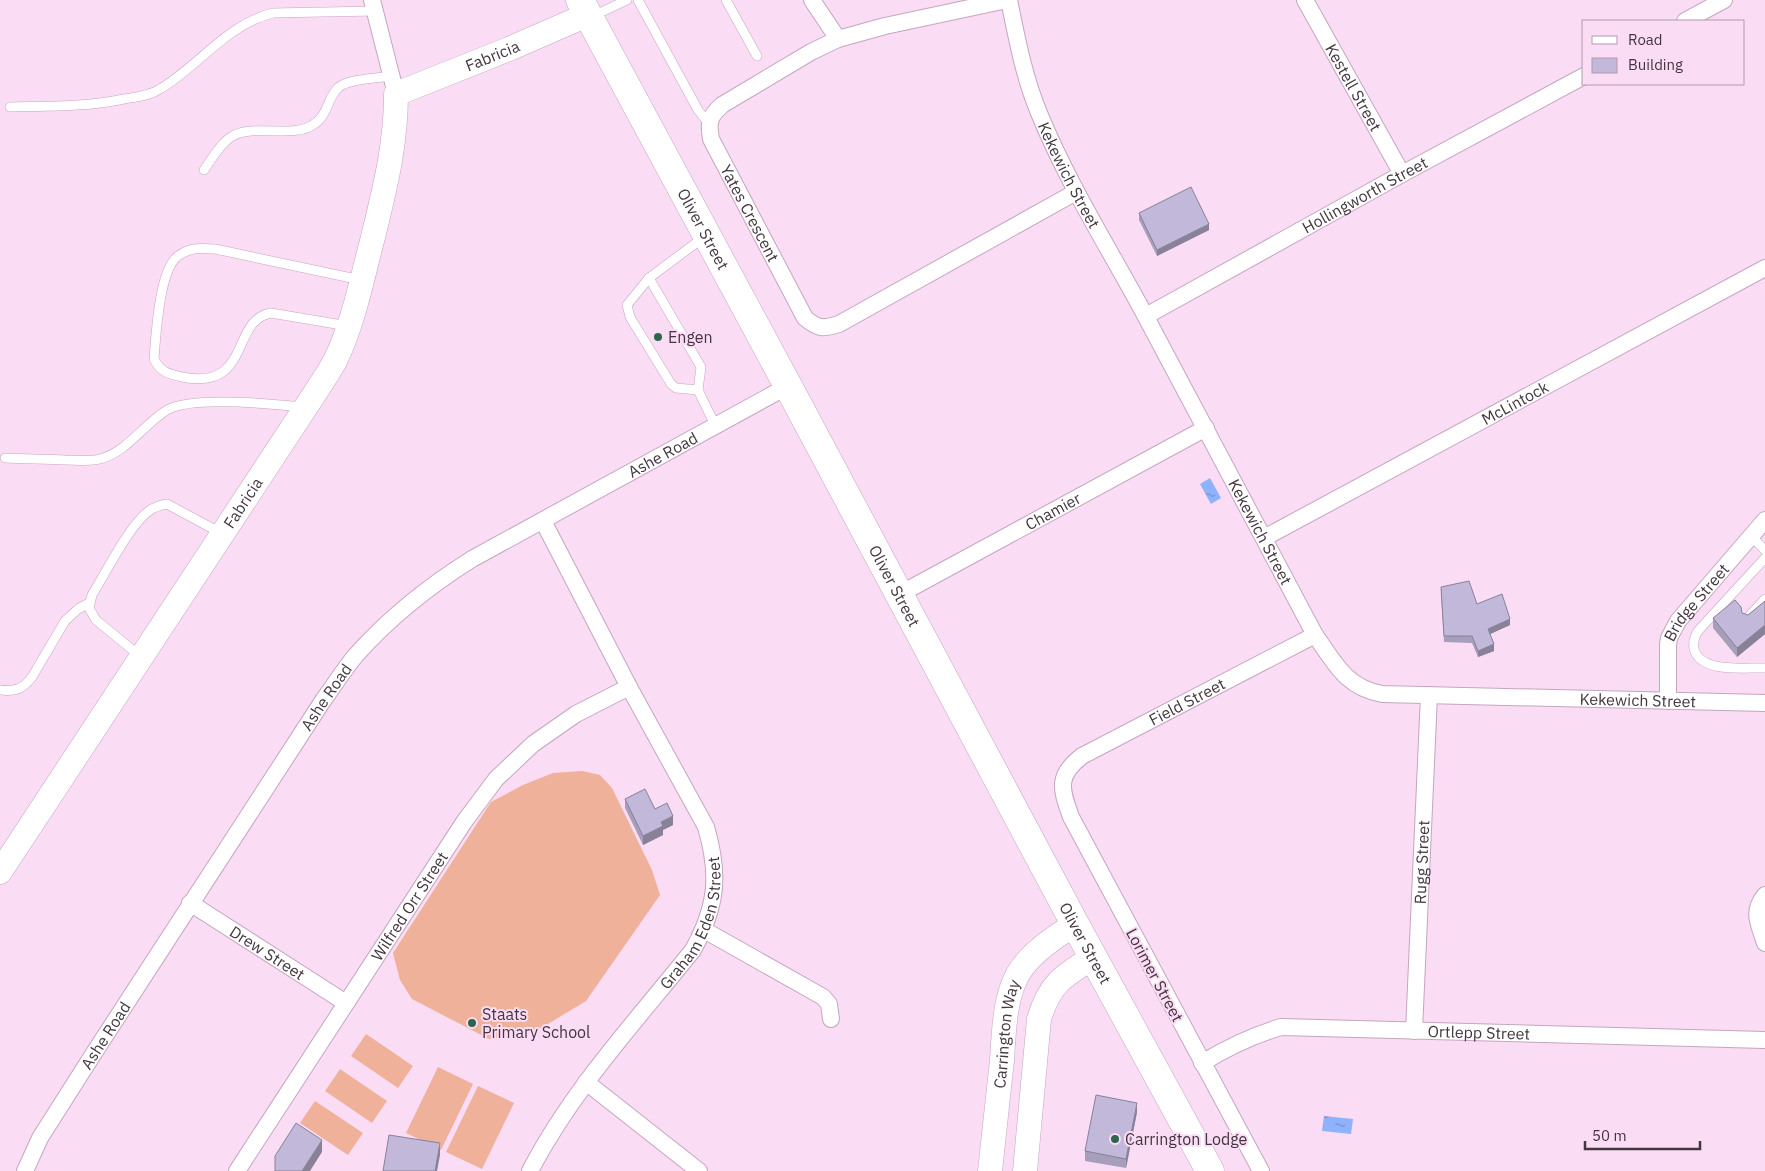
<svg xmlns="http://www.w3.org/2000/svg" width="1765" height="1171" viewBox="0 0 1765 1171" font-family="'IBM Plex Sans',sans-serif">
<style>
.pitch{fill:#efb199}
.water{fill:url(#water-ripples)}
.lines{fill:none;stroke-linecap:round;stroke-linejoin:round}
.lane-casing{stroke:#c4a6be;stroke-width:10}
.street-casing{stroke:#c4a6be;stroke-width:18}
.secondary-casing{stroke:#c4a6be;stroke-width:25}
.highway-casing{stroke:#c4a6be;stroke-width:29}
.lane{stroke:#fff;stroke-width:9}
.street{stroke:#fff;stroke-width:16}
.secondary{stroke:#fff;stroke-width:24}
.highway{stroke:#fff;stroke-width:28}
.wall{fill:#a79ebb}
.shaded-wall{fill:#888198}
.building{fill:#c2b8d9;stroke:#888198}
.poi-dot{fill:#2e654d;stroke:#fbdcf5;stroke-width:2}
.labels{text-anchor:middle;stroke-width:4;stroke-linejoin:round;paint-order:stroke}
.street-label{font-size:16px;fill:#433640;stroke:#fbdcf5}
.poi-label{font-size:16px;fill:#433640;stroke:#fbdcf5;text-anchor:start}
</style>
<defs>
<pattern id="water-ripples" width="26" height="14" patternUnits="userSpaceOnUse" patternTransform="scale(1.25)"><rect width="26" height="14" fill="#8fb2fd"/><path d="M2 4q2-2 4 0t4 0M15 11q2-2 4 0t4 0" fill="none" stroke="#7692ce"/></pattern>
</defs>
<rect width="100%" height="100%" fill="#fbdcf5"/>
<!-- pitch -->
<g class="pitch">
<path d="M 582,771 L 600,775 L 612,788 L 652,870 L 660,895 L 586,1001 L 543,1027 L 524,1035 L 489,1039 L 412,999 L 400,980 L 393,953 L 491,802 L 523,785 L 553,773 Z"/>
<path d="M 366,1034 L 413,1066 L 398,1088 L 351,1056 Z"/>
<path d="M 438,1067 L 473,1084 L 441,1150 L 406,1133 Z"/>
<path d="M 340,1069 L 387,1101 L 372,1123 L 325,1091 Z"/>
<path d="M 478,1086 L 514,1103 L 482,1169 L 446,1152 Z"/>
<path d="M 315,1101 L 363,1133 L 348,1155 L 300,1123 Z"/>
</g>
<!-- water -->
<g class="water">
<path d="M 1210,478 L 1221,498 L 1211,504 L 1200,484 Z"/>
<path d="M 1324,1116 L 1353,1119 L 1351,1134 L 1322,1131 Z"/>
</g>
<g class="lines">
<!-- lane casing -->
<g class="lane-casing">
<g id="lane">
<path d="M 638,0 L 698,110 L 709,124"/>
<path d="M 726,0 L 757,56"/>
<path d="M 593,16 L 627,0"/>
<path d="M 10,107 C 49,106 86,107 124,99 C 136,97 149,96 160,89 C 199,66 227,24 273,13 L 375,11"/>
<path d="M 204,170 C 231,129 234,130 281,131 C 291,131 302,131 311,126 C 329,117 326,98 339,87 C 349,79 379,78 391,76"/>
<path d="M 649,278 L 701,367 L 698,390 L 715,425"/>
<path d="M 348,326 L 271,313 C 230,320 252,391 182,377 C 169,374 160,372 154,359 C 156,335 159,270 178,256 C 190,247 202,248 215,249 L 361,280"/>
<path d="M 698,390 L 676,388 L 671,384 L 630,317 L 627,305 L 649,278 L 704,237"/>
<path d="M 5,458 C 25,459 45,459 65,460 C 76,460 89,462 100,459 C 127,452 144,424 167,410 C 191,396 274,404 303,407"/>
<path d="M 1751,536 L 1765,550"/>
<path d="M 1765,558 L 1698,631 C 1694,637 1693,642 1694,649 C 1701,674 1745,667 1765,668"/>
<path d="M 1750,615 L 1765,599"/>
<path d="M 140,656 L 96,620 L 89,608 L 92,595 C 105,574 130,524 149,511 C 154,507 161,505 167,504 L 221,533"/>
<path d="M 0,690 C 15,692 23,689 32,677 L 65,621 L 78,609 L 89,603"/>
</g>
</g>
<!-- street casing -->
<g class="street-casing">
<g id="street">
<path d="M 372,0 L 396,94"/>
<path d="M 812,0 L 838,39"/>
<path id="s1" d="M 1007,0 L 885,26 L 838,39 L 811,52 L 722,105 C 709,117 708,121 711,139 L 805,318 C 818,329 823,329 839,324 L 1076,192"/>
<path id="s2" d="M 1009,0 C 1017,39 1024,77 1039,113 C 1068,184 1110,250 1146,317 C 1203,423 1259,529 1315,635 C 1335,663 1345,687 1382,694 L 1765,703"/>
<path id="s3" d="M 1305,0 L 1402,174"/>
<path d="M 1685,21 L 1724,0"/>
<path id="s4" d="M 1146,316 L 1402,174 L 1584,76"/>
<path id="s5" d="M 1264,538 L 1765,268"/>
<path id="s6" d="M 900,594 L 1206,428"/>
<path id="s7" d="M 1668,701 L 1668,645 L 1669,638 L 1678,621 L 1765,520"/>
<path d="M 1765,895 C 1751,912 1759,924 1765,943"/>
<path id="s8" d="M 190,903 L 346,1003"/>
<path d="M 704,930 L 823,997 L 829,1004 L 831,1019"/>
<path id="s9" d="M 1414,1031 L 1429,695"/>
<path id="s10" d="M 1202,1063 C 1228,1047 1251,1036 1281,1027 L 1765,1040"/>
<path d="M 586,1082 L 699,1171"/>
<path id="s11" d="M 25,1171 L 40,1138 L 94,1053 L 324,699 C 335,684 345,668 356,655 C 390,617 429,586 472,559 L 788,386"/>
<path id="s12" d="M 237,1171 L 464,822 L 496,779 L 533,744 L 576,714 L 629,687"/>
<path id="s13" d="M 530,1171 C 572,1090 636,1021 693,950 C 717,906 720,875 706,827 L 629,687 L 543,521"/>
<path id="s14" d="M 1261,1171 L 1071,817 C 1061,789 1056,776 1082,756 L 1315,635"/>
</g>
</g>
<!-- secondary casing -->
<g class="secondary-casing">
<g id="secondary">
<path id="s15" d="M 0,872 L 319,387 C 325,378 330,370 335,361 C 354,322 362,278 373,237 C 385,188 396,145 396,94 L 509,49 L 587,15"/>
<path id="s16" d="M 990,1171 C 994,1134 998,1097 1002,1060 C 1004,1033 1004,999 1018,974 C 1030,953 1055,937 1075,924"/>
<path d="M 1025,1171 L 1039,1019 C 1050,983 1063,976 1094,957"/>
</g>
</g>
<!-- highway casing -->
<g class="highway-casing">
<g id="highway">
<path id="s17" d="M 580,0 L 788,386 L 1075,924 L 1210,1171"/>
</g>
</g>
<!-- lane -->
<use href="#lane" class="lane"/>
<!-- street -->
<use href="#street" class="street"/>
<!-- secondary -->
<use href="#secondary" class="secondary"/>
<!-- highway -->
<use href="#highway" class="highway"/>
</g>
<!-- wall -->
<g class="wall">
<path d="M 1139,213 L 1209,230 L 1157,256 L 1139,220 Z"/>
<path d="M 1441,594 L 1477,604 L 1510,625 L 1490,634 L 1494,651 L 1478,657 L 1472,643 L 1444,642 Z"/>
<path d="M 1765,601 L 1765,634 L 1737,657 L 1713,628 L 1713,618 L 1748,615 Z"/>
<path d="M 625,799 L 655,809 L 673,825 L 663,830 L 663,835 L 643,845 L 625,808 Z"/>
<path d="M 1137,1112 L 1126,1168 L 1085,1161 L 1085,1151 Z"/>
</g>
<!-- shaded-wall -->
<g class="shaded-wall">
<path d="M 1209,224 L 1209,230 L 1157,256 L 1157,250 Z"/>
<path d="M 1510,619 L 1510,625 L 1488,635 L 1488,629 Z"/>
<path d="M 1765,625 L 1765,634 L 1737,657 L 1737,648 Z"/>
<path d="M 1494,644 L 1494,651 L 1478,657 L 1478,651 Z"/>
<path d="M 673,816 L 673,825 L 663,830 L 663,835 L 643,845 L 643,836 L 661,822 Z"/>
<path d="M 1137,1103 L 1137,1112 L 1126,1168 L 1126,1159 Z"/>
<path d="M 322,1140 L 322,1152 L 310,1171 L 302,1171 Z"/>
<path d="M 440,1143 L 440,1155 L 437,1171 L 435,1171 Z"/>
</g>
<!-- building -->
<g class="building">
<path d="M 1191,187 L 1209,224 L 1157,250 L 1139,213 Z"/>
<path d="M 1469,581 L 1477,604 L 1502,594 L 1510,619 L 1488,629 L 1494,644 L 1478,651 L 1472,636 L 1444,636 L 1441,587 Z"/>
<path d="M 1735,600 L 1741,607 L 1742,613 L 1748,615 L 1765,601 L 1765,625 L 1737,648 L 1713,618 Z"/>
<path d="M 645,789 L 655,809 L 667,803 L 673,816 L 661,822 L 663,826 L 643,836 L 625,799 Z"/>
<path d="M 1096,1095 L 1137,1103 L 1126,1159 L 1085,1151 Z"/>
<path d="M 296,1123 L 322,1140 L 302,1171 L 275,1171 L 275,1156 Z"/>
<path d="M 389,1135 L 440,1143 L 435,1171 L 383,1171 Z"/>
</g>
<!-- markers -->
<g class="poi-dot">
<circle cx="658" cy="337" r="5"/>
<circle cx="472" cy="1023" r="5"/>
<circle cx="1115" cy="1139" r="5"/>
</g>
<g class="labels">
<!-- street labels -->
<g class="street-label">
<text dy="6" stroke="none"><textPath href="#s15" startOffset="990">Fabricia</textPath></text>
<text dy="6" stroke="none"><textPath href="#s3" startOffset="100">Kestell Street</textPath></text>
<text dy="6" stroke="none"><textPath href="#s2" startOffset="186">Kekewich Street</textPath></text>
<text dy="6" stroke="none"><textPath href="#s4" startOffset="250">Hollingworth Street</textPath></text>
<text dy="6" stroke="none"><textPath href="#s1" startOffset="429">Yates Crescent</textPath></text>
<text dy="6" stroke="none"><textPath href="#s17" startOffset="260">Oliver Street</textPath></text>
<text dy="6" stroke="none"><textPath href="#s5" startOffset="285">McLintock</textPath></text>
<text dy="6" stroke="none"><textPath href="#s11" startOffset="982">Ashe Road</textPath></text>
<text dy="6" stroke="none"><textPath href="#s15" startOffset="442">Fabricia</textPath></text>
<text dy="6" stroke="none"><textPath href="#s6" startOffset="174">Chamier</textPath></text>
<text dy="6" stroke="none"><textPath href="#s2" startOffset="591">Kekewich Street</textPath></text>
<text dy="6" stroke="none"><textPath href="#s17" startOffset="665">Oliver Street</textPath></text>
<text dy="6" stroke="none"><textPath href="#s7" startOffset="108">Bridge Street</textPath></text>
<text dy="6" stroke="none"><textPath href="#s11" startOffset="562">Ashe Road</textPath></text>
<text dy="6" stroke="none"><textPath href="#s2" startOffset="1056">Kekewich Street</textPath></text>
<text dy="6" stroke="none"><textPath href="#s14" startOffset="589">Field Street</textPath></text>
<text dy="6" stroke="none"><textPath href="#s9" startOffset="169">Rugg Street</textPath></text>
<text dy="6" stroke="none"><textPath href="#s12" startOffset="316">Wilfred Orr Street</textPath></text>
<text dy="6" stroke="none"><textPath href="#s13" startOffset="300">Graham Eden Street</textPath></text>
<text dy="6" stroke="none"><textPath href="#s17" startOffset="1070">Oliver Street</textPath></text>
<text dy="6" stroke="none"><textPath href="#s8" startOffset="92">Drew Street</textPath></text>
<text transform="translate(1155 975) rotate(62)" y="6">Lorimer Street</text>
<text dy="6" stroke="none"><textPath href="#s10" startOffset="285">Ortlepp Street</textPath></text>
<text dy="6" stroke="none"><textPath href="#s16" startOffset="138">Carrington Way</textPath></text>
<text dy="6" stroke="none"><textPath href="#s11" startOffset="158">Ashe Road</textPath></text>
</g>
<!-- poi labels -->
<g class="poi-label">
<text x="668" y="343">Engen</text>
<text x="482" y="1020">Staats<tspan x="482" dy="18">Primary School</tspan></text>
<text x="1125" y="1145">Carrington Lodge</text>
</g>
</g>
<!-- legend -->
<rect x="1582" y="20" width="162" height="65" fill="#fbdcf5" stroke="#b19aad"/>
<rect x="1592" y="36" width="25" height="8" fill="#ffffff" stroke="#b19aad"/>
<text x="1628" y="45" font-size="15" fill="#433640">Road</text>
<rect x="1592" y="58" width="25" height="15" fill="#c2b8d9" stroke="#b19aad"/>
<text x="1628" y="70" font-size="15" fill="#433640">Building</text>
<!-- scale -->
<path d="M1585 1141v8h115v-8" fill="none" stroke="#433640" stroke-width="2.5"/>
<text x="1592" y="1141" font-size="15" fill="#433640" stroke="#fbdcf5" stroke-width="4" paint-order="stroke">50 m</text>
</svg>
